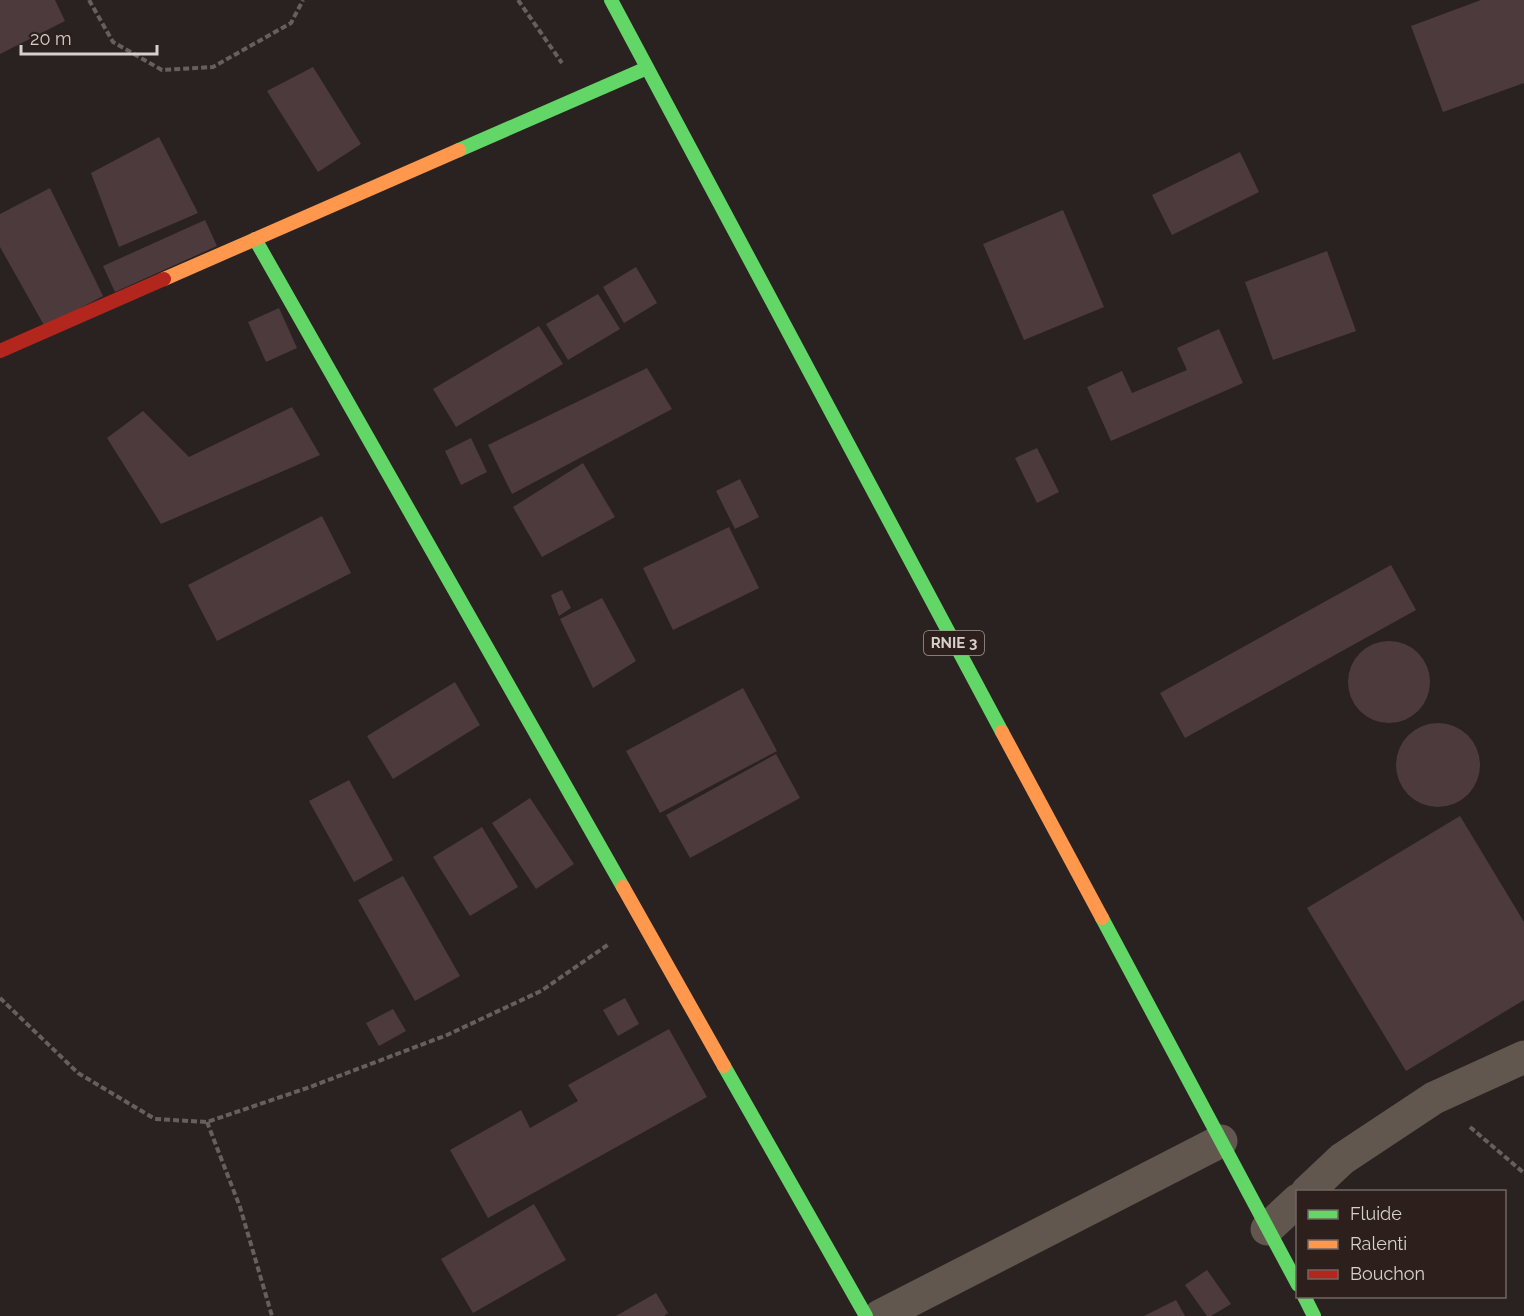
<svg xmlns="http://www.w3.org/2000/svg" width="1524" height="1316" viewBox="0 0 1524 1316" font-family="Raleway,sans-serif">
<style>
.building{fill:#4d3a3d}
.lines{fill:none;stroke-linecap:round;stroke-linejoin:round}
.path{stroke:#675f5b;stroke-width:4;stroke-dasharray:6 3;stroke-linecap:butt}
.street{stroke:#61574f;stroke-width:33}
.fast{stroke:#63d668;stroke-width:14}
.slow{stroke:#ff974d;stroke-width:14}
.jam{stroke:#b3261e;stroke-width:14}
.labels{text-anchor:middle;stroke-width:5;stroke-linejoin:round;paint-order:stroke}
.shield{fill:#2d201c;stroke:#a59a98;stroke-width:1.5}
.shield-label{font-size:15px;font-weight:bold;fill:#d8cfcd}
</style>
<rect width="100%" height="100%" fill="#292220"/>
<!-- building -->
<g class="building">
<path d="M 0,0 L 55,0 L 65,21 L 0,54 Z"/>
<path d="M 1481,0 L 1524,0 L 1524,83 L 1443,112 L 1411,26 Z"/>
<path d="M 313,67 L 361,144 L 318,172 L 267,91 Z"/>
<path d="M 159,137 L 198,213 L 119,247 L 91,173 Z"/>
<path d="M 1240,152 L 1259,192 L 1172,235 L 1152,195 Z"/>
<path d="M 50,188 L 103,296 L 45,327 L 0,247 L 0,214 Z"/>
<path d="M 1063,210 L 1104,307 L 1024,340 L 983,244 Z"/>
<path d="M 205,220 L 217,246 L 115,292 L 103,266 Z"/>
<path d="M 1327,251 L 1356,331 L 1273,360 L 1245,282 Z"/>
<path d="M 636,267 L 657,303 L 624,323 L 603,287 Z"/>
<path d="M 598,294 L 620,329 L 568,360 L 546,324 Z"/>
<path d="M 279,308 L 297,348 L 266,362 L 248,322 Z"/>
<path d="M 539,326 L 563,364 L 456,427 L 433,389 Z"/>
<path d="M 1219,329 L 1243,383 L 1111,441 L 1087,387 L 1122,371 L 1132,393 L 1187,370 L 1177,348 Z"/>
<path d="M 647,368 L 672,409 L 512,494 L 488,445 Z"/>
<path d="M 292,407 L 320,455 L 161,524 L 107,438 L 143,411 L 189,457 Z"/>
<path d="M 471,438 L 487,472 L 461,485 L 445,451 Z"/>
<path d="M 1037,448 L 1059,492 L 1037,503 L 1015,458 Z"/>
<path d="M 583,463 L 615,517 L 542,557 L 513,507 Z"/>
<path d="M 740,479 L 759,517 L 735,529 L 716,491 Z"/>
<path d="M 322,516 L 351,573 L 217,641 L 188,585 Z"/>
<path d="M 729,527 L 759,588 L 673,630 L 643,568 Z"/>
<path d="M 1391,565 L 1416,610 L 1185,738 L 1160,693 Z"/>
<path d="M 562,590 L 571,608 L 559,616 L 551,595 Z"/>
<path d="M 602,598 L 636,661 L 593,688 L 560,619 Z"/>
<circle cx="1389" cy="682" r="41"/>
<path d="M 455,682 L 480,725 L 393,779 L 367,736 Z"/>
<path d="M 743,688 L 777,751 L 660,813 L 626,751 Z"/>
<circle cx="1438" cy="765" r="42"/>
<path d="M 776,754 L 800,798 L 690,858 L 666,815 Z"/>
<path d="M 349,780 L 393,860 L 354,882 L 309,801 Z"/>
<path d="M 530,798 L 574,864 L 536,889 L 492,823 Z"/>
<path d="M 1460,816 L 1524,922 L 1524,1000 L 1406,1071 L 1307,908 Z"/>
<path d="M 482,827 L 518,887 L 470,916 L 433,857 Z"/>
<path d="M 403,876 L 460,976 L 415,1001 L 358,900 Z"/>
<path d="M 625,998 L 639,1024 L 618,1036 L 603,1010 Z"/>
<path d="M 393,1009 L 406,1031 L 379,1046 L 366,1023 Z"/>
<path d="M 669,1029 L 707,1097 L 488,1218 L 450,1150 L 521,1110 L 530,1128 L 578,1101 L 568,1085 Z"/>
<path d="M 534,1204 L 566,1260 L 473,1313 L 441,1259 Z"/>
<path d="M 1207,1270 L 1231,1304 L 1211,1316 L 1207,1316 L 1185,1285 Z"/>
<path d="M 656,1293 L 668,1313 L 664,1316 L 616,1316 Z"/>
<path d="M 1176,1300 L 1185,1316 L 1144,1316 Z"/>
</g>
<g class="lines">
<!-- path -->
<g class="path">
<path d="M 89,0 L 113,42 L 162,70 L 213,67 L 291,23 L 303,0"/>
<path d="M 518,0 L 562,63"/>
<path d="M 0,998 L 78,1073 L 155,1119 L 207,1122 L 310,1087 L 447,1035 L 541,991 L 609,944"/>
<path d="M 207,1122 L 240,1207 L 272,1316"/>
<path d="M 1470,1127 L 1524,1173"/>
</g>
<!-- street -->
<g class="street">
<path d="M 1307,1192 L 1342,1159 L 1434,1098 L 1524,1057"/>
<path d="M 1267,1229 L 1298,1200"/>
<path d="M 880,1316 L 1221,1141"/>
</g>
<!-- fast -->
<g class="fast">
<path d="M 611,0 L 1002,732"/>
<path d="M 459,150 L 647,68"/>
<path d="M 255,239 L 623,887"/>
<path d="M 1102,918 L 1298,1285"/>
<path d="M 724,1066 L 866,1316"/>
<path d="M 1304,1296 L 1314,1316"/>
</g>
<!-- slow -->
<g class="slow">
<path d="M 164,279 L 459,150"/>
<path d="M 1002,732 L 1102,918"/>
<path d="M 623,887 L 724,1066"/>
</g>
<!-- jam -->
<path class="jam" d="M 0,351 L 164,279"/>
</g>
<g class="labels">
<!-- shield labels -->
<rect class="shield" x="924" y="631" width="60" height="24" rx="4.5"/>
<g class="shield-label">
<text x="954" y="648">RNIE 3</text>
</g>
</g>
<!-- legend -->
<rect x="1296" y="1190" width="210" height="108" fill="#2d201c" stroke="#716663" stroke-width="1.5"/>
<rect x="1308" y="1210" width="30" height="9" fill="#63d668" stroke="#716663" stroke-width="1.5"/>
<text x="1350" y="1220" font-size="18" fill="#d8cfcd">Fluide</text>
<rect x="1308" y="1240" width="30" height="9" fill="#ff974d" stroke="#716663" stroke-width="1.5"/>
<text x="1350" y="1250" font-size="18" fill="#d8cfcd">Ralenti</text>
<rect x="1308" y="1270" width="30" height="9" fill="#b3261e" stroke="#716663" stroke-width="1.5"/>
<text x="1350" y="1280" font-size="18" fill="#d8cfcd">Bouchon</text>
<!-- scale -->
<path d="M21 45v9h136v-9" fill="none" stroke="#d8cfcd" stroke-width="3"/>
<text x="30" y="45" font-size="18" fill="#d8cfcd" stroke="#2d201c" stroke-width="4.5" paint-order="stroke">20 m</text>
</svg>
